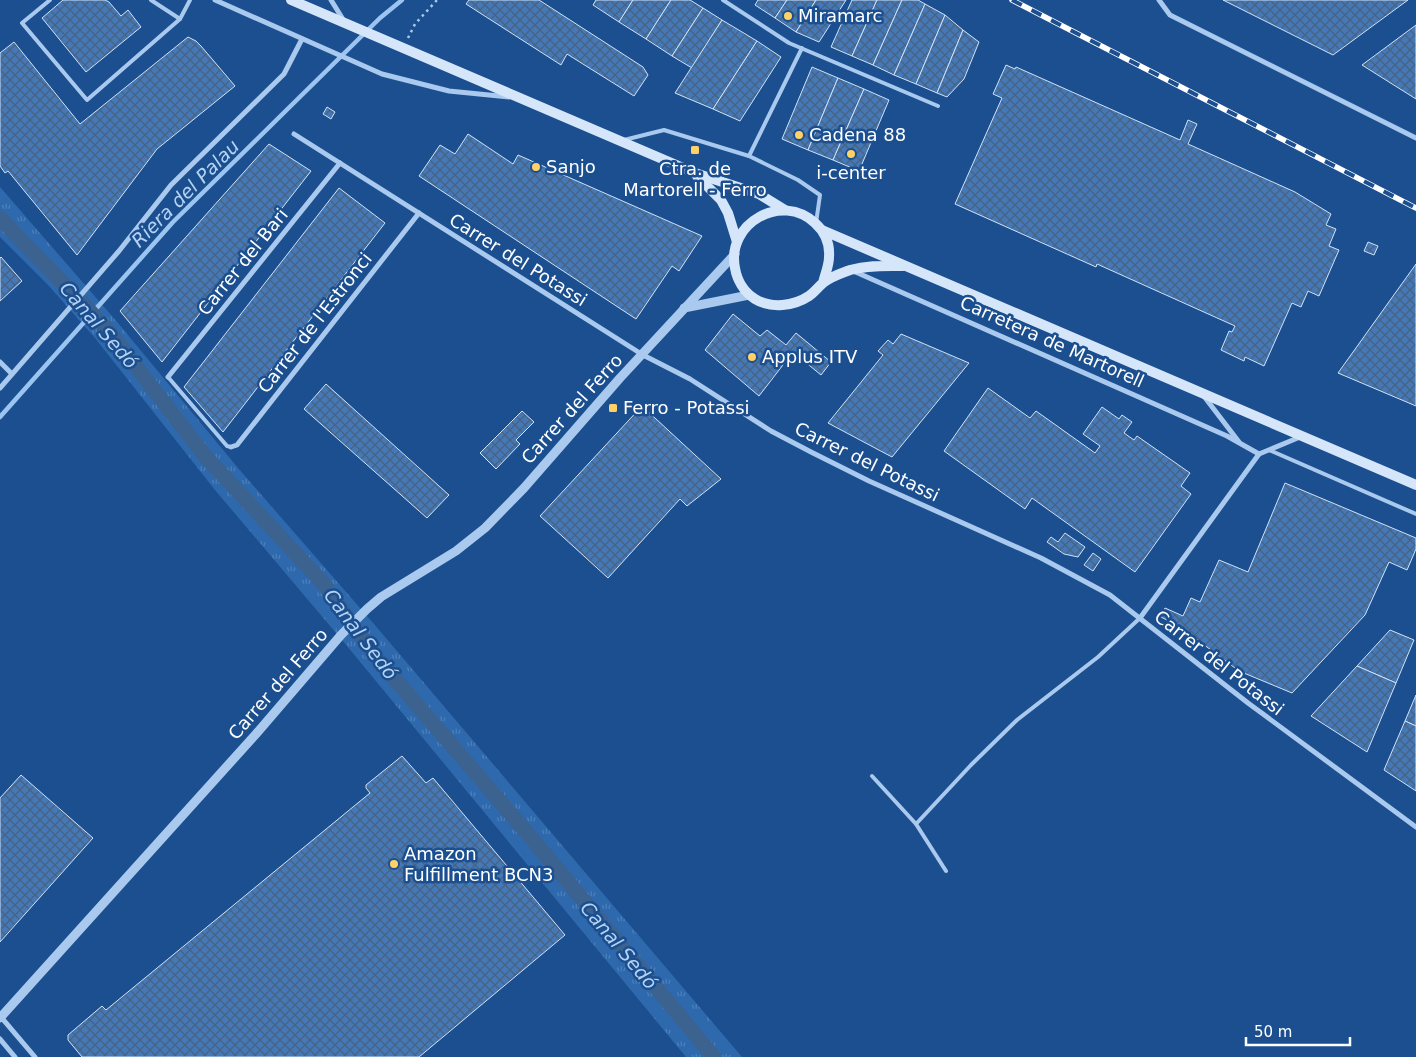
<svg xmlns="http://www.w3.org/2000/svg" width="1416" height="1057" viewBox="0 0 1416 1057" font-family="'DejaVu Sans',sans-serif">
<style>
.grass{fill:url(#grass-tufts)}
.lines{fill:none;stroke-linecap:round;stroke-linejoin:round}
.stream{stroke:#9cc4f0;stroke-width:4.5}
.canal{stroke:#3c6290;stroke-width:15}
.building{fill:url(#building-cross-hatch);stroke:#cfe3fa}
.path{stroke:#a9c9ee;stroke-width:2.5;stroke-dasharray:2.5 4;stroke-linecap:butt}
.service{stroke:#a9c9ee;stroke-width:4}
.minor{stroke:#a9c9ee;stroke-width:5}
.tertiary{stroke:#a9c9ee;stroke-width:9}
.secondary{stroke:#d6e6fa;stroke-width:10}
.rail-casing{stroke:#fff;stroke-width:5.5}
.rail{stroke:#1b4f8f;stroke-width:4;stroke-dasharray:11;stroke-linecap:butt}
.poi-dot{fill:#ffd166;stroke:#1b4f8f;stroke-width:2}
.labels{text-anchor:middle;stroke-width:5;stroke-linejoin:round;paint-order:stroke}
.poi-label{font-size:18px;fill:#fff;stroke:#1b4f8f;text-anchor:start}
.street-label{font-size:18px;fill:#fff;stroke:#1b4f8f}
.water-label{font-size:19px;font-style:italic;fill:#b5d3f5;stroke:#1b4f8f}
</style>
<defs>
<pattern id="grass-tufts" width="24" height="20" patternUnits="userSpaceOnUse" patternTransform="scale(1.25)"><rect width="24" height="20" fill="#2e69ad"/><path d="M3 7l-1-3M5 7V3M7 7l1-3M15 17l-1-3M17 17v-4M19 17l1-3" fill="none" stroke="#4d80b9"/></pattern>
<pattern id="building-cross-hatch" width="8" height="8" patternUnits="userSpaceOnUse" patternTransform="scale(1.25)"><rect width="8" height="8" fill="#4478b7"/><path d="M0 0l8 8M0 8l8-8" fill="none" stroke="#486282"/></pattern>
</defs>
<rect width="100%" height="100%" fill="#1b4f8f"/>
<!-- grass -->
<path class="grass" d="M 0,187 L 118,323 L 238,468 L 374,624 L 742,1057 L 686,1057 L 347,646 L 215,490 L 95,338 L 49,286 L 0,237 Z"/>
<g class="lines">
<!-- stream -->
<path class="stream" d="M 0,417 L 173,222 L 380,18 L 402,0"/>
<!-- canal -->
<path class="canal" d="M 0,218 L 108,330 L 205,456 L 323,583 L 376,657 L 528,834 L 714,1057"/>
</g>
<!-- building -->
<g class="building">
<path d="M 63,0 L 105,0 L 109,2 L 121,16 L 128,10 L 141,27 L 86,72 L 42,18 Z"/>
<path d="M 469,0 L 539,0 L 643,67 L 648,75 L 634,96 L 567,54 L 561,65 L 466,4 Z"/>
<path d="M 596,0 L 633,0 L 619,22 L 593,5 Z"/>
<path d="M 633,0 L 671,0 L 646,39 L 619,22 Z"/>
<path d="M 671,0 L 690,0 L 703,8 L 672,56 L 646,39 Z"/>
<path d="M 758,0 L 787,0 L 775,18 L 755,5 Z"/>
<path d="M 787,0 L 816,0 L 796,32 L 775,18 Z"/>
<path d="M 816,0 L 846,0 L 819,42 L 796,32 Z"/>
<path d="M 852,0 L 877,0 L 852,56 L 831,47 Z"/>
<path d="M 877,0 L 902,0 L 873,65 L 852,56 Z"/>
<path d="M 902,0 L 918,0 L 925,4 L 894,75 L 873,65 Z"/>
<path d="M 1223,0 L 1408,0 L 1333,55 Z"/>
<path d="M 925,4 L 945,15 L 916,84 L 894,75 Z"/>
<path d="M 703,8 L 722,20 L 692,68 L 672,56 Z"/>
<path d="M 945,15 L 963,30 L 937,93 L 916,84 Z"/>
<path d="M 722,20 L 757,41 L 713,109 L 675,93 Z"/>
<path d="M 1416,25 L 1416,99 L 1362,65 Z"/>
<path d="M 963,30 L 979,42 L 964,79 L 947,97 L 937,93 Z"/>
<path d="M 188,37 L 196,41 L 201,46 L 235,86 L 157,149 L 77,255 L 8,171 L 5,173 L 0,166 L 0,53 L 14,42 L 80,124 Z"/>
<path d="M 757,41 L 781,57 L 740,121 L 713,109 Z"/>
<path d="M 1006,65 L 1015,69 L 1016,67 L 1180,140 L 1188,120 L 1197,124 L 1188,144 L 1295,192 L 1331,214 L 1326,225 L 1336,229 L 1329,246 L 1339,250 L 1319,296 L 1308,291 L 1301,307 L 1292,303 L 1264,366 L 1245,357 L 1244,361 L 1221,350 L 1229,331 L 1232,332 L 1235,326 L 1097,264 L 1096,267 L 955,204 L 1002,98 L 993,94 Z"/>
<path d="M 812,67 L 838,78 L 808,150 L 782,139 Z"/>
<path d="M 838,78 L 864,89 L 833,160 L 808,150 Z"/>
<path d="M 864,89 L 889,100 L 859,171 L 833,160 Z"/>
<path d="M 327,107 L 335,112 L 331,119 L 323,114 Z"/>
<path d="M 468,134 L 513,164 L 518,155 L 702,236 L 679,271 L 672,266 L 636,319 L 419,176 L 440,145 L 455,154 Z"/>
<path d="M 269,144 L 311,171 L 162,362 L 120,311 Z"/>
<path d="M 339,188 L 385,223 L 223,432 L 184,387 Z"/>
<path d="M 1368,242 L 1378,246 L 1374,255 L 1364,251 Z"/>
<path d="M 1,257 L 22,281 L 0,301 L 0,258 Z"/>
<path d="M 1416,264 L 1416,406 L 1338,373 Z"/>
<path d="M 733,314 L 760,336 L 767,330 L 786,345 L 796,333 L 831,362 L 821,375 L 793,352 L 759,396 L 705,350 Z"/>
<path d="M 901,334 L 969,363 L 892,457 L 828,423 L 883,355 L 878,351 L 888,340 L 893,344 Z"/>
<path d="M 326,384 L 449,495 L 427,518 L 304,409 Z"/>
<path d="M 988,388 L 1030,418 L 1036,411 L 1095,453 L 1100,446 L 1083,434 L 1102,407 L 1119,419 L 1122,415 L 1132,422 L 1124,433 L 1134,440 L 1137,436 L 1190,473 L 1181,486 L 1191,494 L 1135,572 L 1032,498 L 1025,509 L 944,451 Z"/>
<path d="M 642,406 L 721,479 L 687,506 L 680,499 L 608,578 L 540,516 Z"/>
<path d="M 522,411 L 534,422 L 516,440 L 520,444 L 496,469 L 480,453 Z"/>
<path d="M 1285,483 L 1416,538 L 1416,549 L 1407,570 L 1389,562 L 1365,615 L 1292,693 L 1239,671 L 1179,626 L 1161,617 L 1165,608 L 1183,616 L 1191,598 L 1200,602 L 1219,560 L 1248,572 Z"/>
<path d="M 1065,533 L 1085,547 L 1078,557 L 1064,554 L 1047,542 L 1051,537 L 1058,542 Z"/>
<path d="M 1093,553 L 1101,559 L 1093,571 L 1084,565 Z"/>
<path d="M 1390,630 L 1414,640 L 1396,683 L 1357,666 Z"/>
<path d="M 1357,666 L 1396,683 L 1367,752 L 1311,716 Z"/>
<path d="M 1416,695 L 1416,726 L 1405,721 Z"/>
<path d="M 1405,721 L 1416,726 L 1416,791 L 1384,770 Z"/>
<path d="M 402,756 L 426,783 L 433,778 L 565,935 L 419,1057 L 82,1057 L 68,1040 L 68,1035 L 102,1006 L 106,1010 L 370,793 L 366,788 L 366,785 Z"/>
<path d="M 21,775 L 93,838 L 0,942 L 0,798 Z"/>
</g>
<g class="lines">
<!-- path -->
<path class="path" d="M 408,38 L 415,24 L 437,0"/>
<!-- service -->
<g class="service">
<path d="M 50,0 L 22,23 L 87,100 L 180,19 L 190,0"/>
<path d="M 151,0 L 180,19"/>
<path d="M 723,0 L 789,43 L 938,106"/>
<path d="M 802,48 L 749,156 L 798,180 L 820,195 L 816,223"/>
<path d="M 624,140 L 664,130 L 749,156"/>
<path d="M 168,377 L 227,446 L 231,447"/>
<path d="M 1269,450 L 1416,514"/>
<path d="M 872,776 L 916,824"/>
<path d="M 946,871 L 916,824 L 971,765 L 1017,720 L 1098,657 L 1140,618"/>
</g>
<!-- minor -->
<g class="minor">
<path d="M 215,0 L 382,74 L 449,91 L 509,97"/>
<path d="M 331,0 L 344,21"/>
<path d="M 1159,0 L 1170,15 L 1416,138"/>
<path d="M 294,134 L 643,355 L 690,379 L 771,431 L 811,452 L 869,481 L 1041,558 L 1110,595 L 1248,703 L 1416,827"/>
<path d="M 851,270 L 1227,436 L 1259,454"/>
<path d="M 0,362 L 12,374"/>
<path d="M 168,377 L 340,163"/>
<path d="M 0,388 L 119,251 L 171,185 L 284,74 L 302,39"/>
<path d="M 1203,395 L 1239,442"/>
<path d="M 231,447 L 237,445 L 419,213"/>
<path d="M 1259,454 L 1300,437"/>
<path d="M 1140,618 L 1259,454"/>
<path d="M 1,1017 L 35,1057"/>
<path d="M 0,1039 L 15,1057"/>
</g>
<!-- tertiary -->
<g class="tertiary">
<path d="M 684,308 L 749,295"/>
<path d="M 0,1018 L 256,734 L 341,635 L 367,609 L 381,597 L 456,551 L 485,528 L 524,488 L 620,378 L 735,254"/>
</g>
<!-- secondary -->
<g class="secondary">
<path d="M 291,0 L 695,173 L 759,194 L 785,210"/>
<path d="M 697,176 L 721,200 L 728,213 L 737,242"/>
<path d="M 822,230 L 1416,485"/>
<path d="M 823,283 C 825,274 829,266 829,257 C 830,244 825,232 815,223 C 782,192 726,223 735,268 C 737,280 744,292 755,299 C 771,309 794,306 809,296 C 815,292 818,287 823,283 C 830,277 842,273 850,270 C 868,265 886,266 903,266"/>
</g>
<!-- rail casing -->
<g class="rail-casing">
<path id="rail" d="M 1012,0 L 1416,208"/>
</g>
<!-- rail -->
<use href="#rail" class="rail"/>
</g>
<!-- markers -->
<g class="poi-dot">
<circle cx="788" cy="16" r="5"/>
<circle cx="799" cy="135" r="5"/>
<rect x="690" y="145" width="10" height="10" rx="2.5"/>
<circle cx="851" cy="154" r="5"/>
<circle cx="536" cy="167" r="5"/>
<circle cx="752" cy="357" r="5"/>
<rect x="608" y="403" width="10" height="10" rx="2.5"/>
<circle cx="394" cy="864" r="5"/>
</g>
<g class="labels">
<!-- poi labels -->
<g class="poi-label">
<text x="798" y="22">Miramarc</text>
<text x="809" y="141">Cadena 88</text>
<text x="546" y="173">Sanjo</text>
<text x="695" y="175" text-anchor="middle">Ctra. de<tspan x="695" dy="21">Martorell - Ferro</tspan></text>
<text x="851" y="179" text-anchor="middle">i-center</text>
<text x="762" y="363">Applus ITV</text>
<text x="623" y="414">Ferro - Potassi</text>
<text x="404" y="860">Amazon<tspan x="404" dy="21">Fulfillment BCN3</tspan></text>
</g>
<!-- street labels -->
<g class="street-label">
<text transform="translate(518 260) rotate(32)" y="6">Carrer del Potassi</text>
<text transform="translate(243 262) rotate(-51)" y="6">Carrer del Bari</text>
<text transform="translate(315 323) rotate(-52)" y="6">Carrer de l'Estronci</text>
<text transform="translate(1052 342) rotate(24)" y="6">Carretera de Martorell</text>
<text transform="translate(572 409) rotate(-48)" y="6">Carrer del Ferro</text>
<text transform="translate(867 462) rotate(26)" y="6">Carrer del Potassi</text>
<text transform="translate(1219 663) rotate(38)" y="6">Carrer del Potassi</text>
<text transform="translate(278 684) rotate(-49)" y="6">Carrer del Ferro</text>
</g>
<!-- water labels -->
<g class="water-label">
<text transform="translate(185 193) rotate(-45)" y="7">Riera del Palau</text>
<text transform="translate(99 325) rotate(49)" y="7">Canal Sedó</text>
<text transform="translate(361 634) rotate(53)" y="7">Canal Sedó</text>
<text transform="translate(619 945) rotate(50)" y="7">Canal Sedó</text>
</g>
</g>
<!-- scale -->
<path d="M1246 1037v8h104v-8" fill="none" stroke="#ffffff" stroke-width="2.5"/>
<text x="1254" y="1037" font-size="15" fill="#ffffff" stroke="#1b4f8f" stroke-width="4" paint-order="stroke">50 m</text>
</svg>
